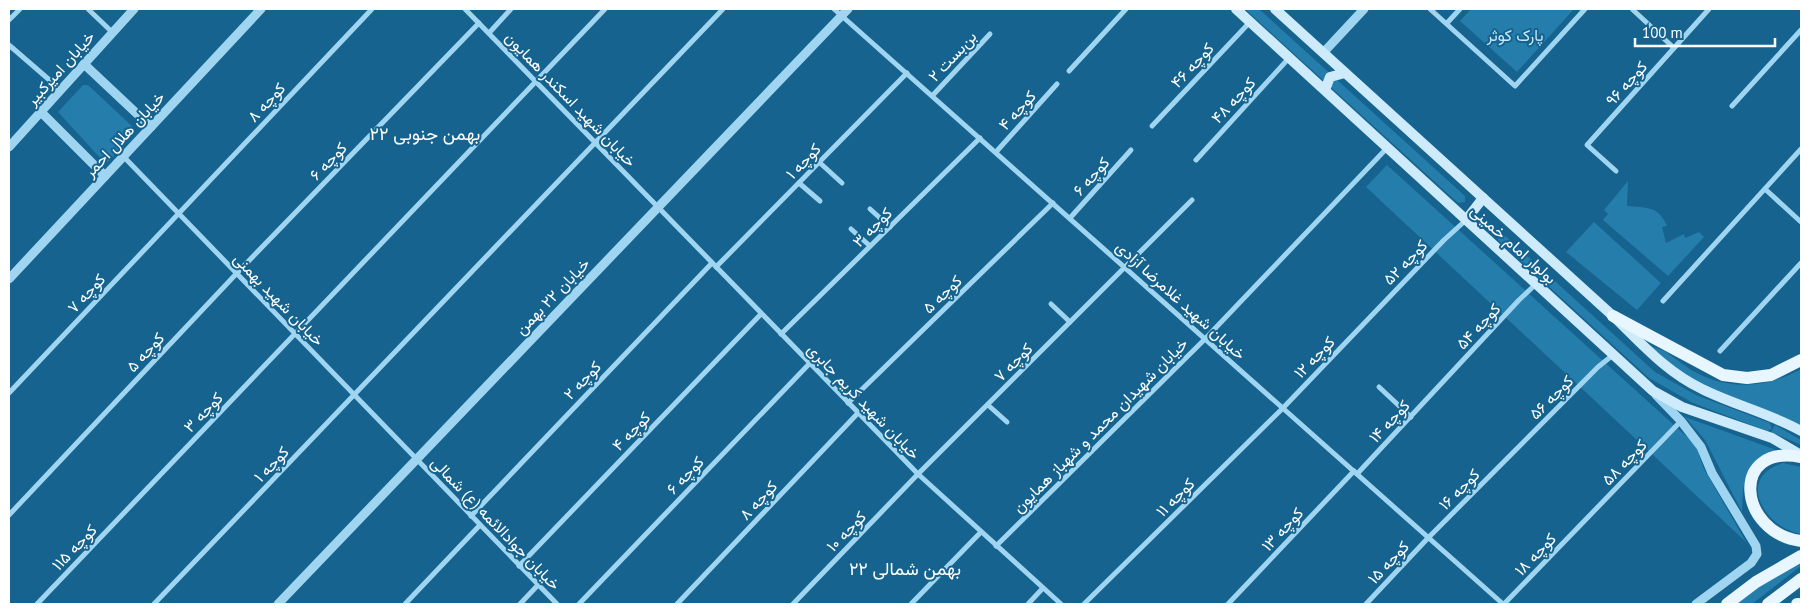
<svg xmlns="http://www.w3.org/2000/svg" width="1810" height="613" viewBox="0 0 1810 613" font-family="'PT Sans',Vazirmatn,sans-serif">
<style>
.green{fill:#247dab}
.lines{fill:none;stroke-linecap:round;stroke-linejoin:round}
.minor{stroke:#9fd5f0;stroke-width:5}
.tertiary{stroke:#9fd5f0;stroke-width:9}
.secondary{stroke:#cdebfb;stroke-width:10}
.primary{stroke:#e8f6ff;stroke-width:12}
.labels{text-anchor:middle;stroke-width:4;stroke-linejoin:round;paint-order:stroke}
.park-label{font-size:16px;fill:#c6e9fc;stroke:#15638e}
.street-label{font-size:16px;fill:#fff;stroke:#15638e}
.neighbourhood-label{font-size:18px;fill:#fff;stroke:#15638e}
</style>
<rect width="100%" height="100%" fill="#15638e"/>
<!-- green -->
<g class="green">
<path d="M 1245,9 L 1259,9 L 1465,196 L 1465,202 L 1458,203 Z"/>
<path d="M 1471,9 L 1574,9 L 1517,72 L 1460,21 Z"/>
<path d="M 83,85 L 88,85 L 135,129 L 135,133 L 108,162 L 103,161 L 58,112 Z"/>
<path d="M 1387,165 L 1696,445 L 1703,467 L 1746,542 L 1366,187 Z"/>
<path d="M 1628,181 L 1627,206 C 1646,208 1658,205 1667,226 L 1662,227 L 1666,243 L 1684,234 L 1685,238 L 1699,232 L 1704,237 L 1668,276 L 1603,220 L 1608,214 L 1604,210 Z"/>
<path d="M 1594,222 L 1661,283 L 1637,310 L 1566,252 Z"/>
<path d="M 1502,233 L 1655,372 L 1696,395 L 1770,423 L 1772,429 L 1767,431 L 1693,403 L 1649,378 L 1498,240 L 1498,234 Z"/>
<path d="M 1640,344 C 1649,346 1659,348 1666,352 C 1676,358 1685,367 1695,372 C 1731,391 1767,388 1801,369 L 1801,428 L 1706,389 Z"/>
<path d="M 1685,417 L 1779,451 L 1748,472 L 1743,489 L 1742,512 L 1705,440 Z"/>
<path d="M 1775,425 L 1801,440 L 1801,445 L 1771,432 Z"/>
<path d="M 1783,463 L 1801,467 L 1801,534 C 1764,528 1735,477 1783,463 Z"/>
<path d="M 1801,562 L 1801,566 L 1752,604 L 1733,604 L 1751,591 Z"/>
</g>
<g class="lines">
<!-- minor -->
<g class="minor">
<path d="M 88,9 L 112,32"/>
<path d="M 465,9 L 918,474 L 1061,604"/>
<path d="M 834,9 L 1503,604"/>
<path d="M 1430,9 L 1515,86 L 1585,9"/>
<path d="M 1632,9 L 1674,48"/>
<path d="M 9,20 L 20,9"/>
<path d="M 1447,23 L 1460,9"/>
<path d="M 489,33 L 511,9"/>
<path d="M 9,45 L 61,90"/>
<path d="M 1069,71 L 1126,9"/>
<path d="M 933,95 L 990,34"/>
<path d="M 1732,106 L 1801,30"/>
<path d="M 1152,126 L 1250,22"/>
<path d="M 996,152 L 1057,84"/>
<path d="M 123,156 L 557,604"/>
<path d="M 1196,160 L 1289,58"/>
<path d="M 819,162 L 842,183"/>
<path d="M 1616,171 L 1587,145 L 1709,9"/>
<path d="M 799,183 L 820,201"/>
<path d="M 1765,189 L 1801,222"/>
<path d="M 870,209 L 890,227"/>
<path d="M 1070,218 L 1131,150"/>
<path d="M 851,229 L 870,246"/>
<path d="M 716,267 L 907,73"/>
<path d="M 1663,301 L 1801,149"/>
<path d="M 1051,304 L 1070,322"/>
<path d="M 781,334 L 980,138"/>
<path d="M 1720,351 L 1801,263"/>
<path d="M 1379,387 L 1411,417"/>
<path d="M 9,393 L 372,9"/>
<path d="M 848,403 L 1053,203"/>
<path d="M 988,405 L 1007,422"/>
<path d="M 1357,474 L 1519,300 L 1536,284"/>
<path d="M 9,515 L 237,273 L 479,23"/>
<path d="M 471,516 L 712,263"/>
<path d="M 996,546 L 1205,339 L 1387,148"/>
<path d="M 519,566 L 761,314"/>
<path d="M 37,604 L 605,9"/>
<path d="M 154,604 L 723,9"/>
<path d="M 405,604 L 480,525"/>
<path d="M 520,604 L 538,585"/>
<path d="M 579,604 L 810,363"/>
<path d="M 677,604 L 858,413"/>
<path d="M 793,604 L 918,474 L 1192,200"/>
<path d="M 911,604 L 981,532"/>
<path d="M 1028,604 L 1043,588"/>
<path d="M 1084,604 L 1283,408 L 1444,240 L 1466,220"/>
<path d="M 1228,604 L 1354,471"/>
<path d="M 1366,604 L 1428,538 L 1598,367 L 1613,355"/>
<path d="M 1504,604 L 1681,421"/>
</g>
<!-- tertiary -->
<g class="tertiary">
<path d="M 1323,53 L 1364,9"/>
<path d="M 84,64 L 151,127"/>
<path d="M 41,112 L 105,176"/>
<path d="M 9,147 L 134,9"/>
<path d="M 9,279 L 261,9"/>
<path d="M 1656,395 L 1681,421 L 1701,447 L 1712,473 L 1756,546 L 1757,554 L 1751,563 L 1696,604"/>
<path d="M 278,604 L 848,9"/>
</g>
<!-- secondary -->
<g class="secondary">
<path d="M 1236,9 L 1653,391 L 1682,407 L 1772,438 L 1801,455"/>
<path d="M 1275,9 L 1613,316 C 1641,343 1666,372 1702,389 C 1734,405 1769,413 1801,431"/>
<path d="M 1325,90 L 1330,77 L 1345,73"/>
<path d="M 1466,220 L 1483,198"/>
</g>
<!-- primary -->
<g class="primary">
<path d="M 1613,316 L 1723,375 L 1747,378 L 1771,375 L 1801,360"/>
<path d="M 1801,457 C 1729,443 1738,533 1801,541"/>
<path d="M 1727,604 L 1756,582 L 1801,556"/>
<path d="M 1768,604 L 1801,579"/>
<path d="M 1797,604 L 1799,604"/>
</g>
</g>
<g class="labels">
<!-- park labels -->
<g class="park-label">
<text x="1515" y="41">پارک کوثر</text>
</g>
<!-- street labels -->
<g class="street-label">
<text transform="translate(952 56) rotate(-47)" y="6">بن‌بست ۲</text>
<text transform="translate(1192 65) rotate(-47)" y="6">کوچه ۴۶</text>
<text transform="translate(60 68) rotate(-48)" y="6">خیابان امیرکبیر</text>
<text transform="translate(1626 83) rotate(-48)" y="6">کوچه ۹۶</text>
<text transform="translate(571 99) rotate(46)" y="6">خیابان شهید اسکندر همایون</text>
<text transform="translate(1233 100) rotate(-47)" y="6">کوچه ۴۸</text>
<text transform="translate(266 102) rotate(-47)" y="6">کوچه ۸</text>
<text transform="translate(1017 110) rotate(-48)" y="6">کوچه ۴</text>
<text transform="translate(124 134) rotate(-47)" y="6">خیابان هلال احمر</text>
<text transform="translate(328 161) rotate(-46)" y="6">کوچه ۶</text>
<text transform="translate(803 161) rotate(-46)" y="6">کوچه ۱</text>
<text transform="translate(1091 176) rotate(-48)" y="6">کوچه ۶</text>
<text transform="translate(872 227) rotate(-45)" y="6">کوچه ۳</text>
<text transform="translate(1514 244) rotate(42)" y="6">بولوار امام خمینی</text>
<text transform="translate(1405 262) rotate(-46)" y="6">کوچه ۵۲</text>
<text transform="translate(86 293) rotate(-47)" y="6">کوچه ۷</text>
<text transform="translate(942 294) rotate(-44)" y="6">کوچه ۵</text>
<text transform="translate(552 296) rotate(-46)" y="6">خیابان ۲۲ بهمن</text>
<text transform="translate(279 299) rotate(46)" y="6">خیابان شهید بهمنی</text>
<text transform="translate(1181 300) rotate(42)" y="6">خیابان شهید غلامرضا آزادی</text>
<text transform="translate(1478 326) rotate(-47)" y="6">کوچه ۵۴</text>
<text transform="translate(145 352) rotate(-47)" y="6">کوچه ۵</text>
<text transform="translate(1314 357) rotate(-46)" y="6">کوچه ۱۲</text>
<text transform="translate(1013 362) rotate(-45)" y="6">کوچه ۷</text>
<text transform="translate(582 380) rotate(-46)" y="6">کوچه ۲</text>
<text transform="translate(1551 397) rotate(-45)" y="6">کوچه ۵۶</text>
<text transform="translate(864 401) rotate(46)" y="6">خیابان شهید کریم جابری</text>
<text transform="translate(203 412) rotate(-46)" y="6">کوچه ۳</text>
<text transform="translate(1389 421) rotate(-47)" y="6">کوچه ۱۴</text>
<text transform="translate(1100 425) rotate(-45)" y="6">خیابان شهیدان محمد و شهباز همایون</text>
<text transform="translate(631 431) rotate(-46)" y="6">کوچه ۴</text>
<text transform="translate(1624 462) rotate(-46)" y="6">کوچه ۵۸</text>
<text transform="translate(271 464) rotate(-46)" y="6">کوچه ۱</text>
<text transform="translate(685 475) rotate(-46)" y="6">کوچه ۶</text>
<text transform="translate(1459 489) rotate(-45)" y="6">کوچه ۱۶</text>
<text transform="translate(1175 497) rotate(-45)" y="6">کوچه ۱۱</text>
<text transform="translate(758 500) rotate(-47)" y="6">کوچه ۸</text>
<text transform="translate(496 523) rotate(46)" y="6">خیابان جوادالائمه (ع) شمالی</text>
<text transform="translate(1282 529) rotate(-47)" y="6">کوچه ۱۳</text>
<text transform="translate(846 531) rotate(-46)" y="6">کوچه ۱۰</text>
<text transform="translate(74 547) rotate(-46)" y="6">کوچه ۱۱۵</text>
<text transform="translate(1535 554) rotate(-46)" y="6">کوچه ۱۸</text>
<text transform="translate(1388 562) rotate(-47)" y="6">کوچه ۱۵</text>
</g>
<!-- neighbourhood labels -->
<g class="neighbourhood-label">
<text x="425" y="140">۲۲ بهمن جنوبی</text>
<text x="905" y="575">۲۲ بهمن شمالی</text>
</g>
</g>
<!-- border -->
<rect width="1810" height="613" fill="none" stroke="#ffffff" stroke-width="20"/>
<!-- scale -->
<path d="M1635 38v8h140v-8" fill="none" stroke="#ffffff" stroke-width="2.5"/>
<text x="1642" y="38" font-size="15" fill="#ffffff" stroke="#15638e" stroke-width="4" paint-order="stroke">100 m</text>
</svg>
